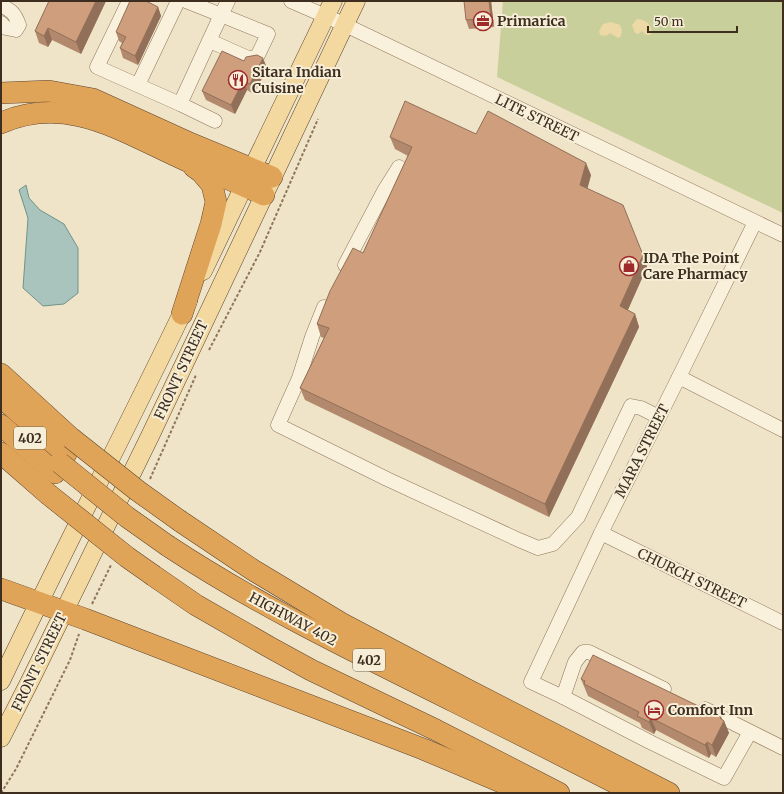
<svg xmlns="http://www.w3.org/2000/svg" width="784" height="794" viewBox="0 0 784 794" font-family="Merriweather,serif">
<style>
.green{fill:#c9cf9b}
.sand{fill:#ecd9a5}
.water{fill:#a9c4bc;stroke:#6f938a}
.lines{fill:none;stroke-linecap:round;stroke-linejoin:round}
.minor-casing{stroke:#8d765c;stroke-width:15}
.major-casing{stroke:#5b4430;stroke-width:19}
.highway-casing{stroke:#5b4430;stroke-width:22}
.path{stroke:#8d765c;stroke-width:2;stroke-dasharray:3 2;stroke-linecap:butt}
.minor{stroke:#faf1dc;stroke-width:14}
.major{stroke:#f3d9a0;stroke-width:18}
.highway{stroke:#e0a458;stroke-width:21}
.highway-bridge-casing{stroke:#5b4430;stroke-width:22;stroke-linecap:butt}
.highway-bridge{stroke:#e0a458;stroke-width:21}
.wall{fill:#b2896c}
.shaded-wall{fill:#916f58}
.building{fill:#cf9f7d;stroke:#916f58}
.labels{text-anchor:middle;stroke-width:4;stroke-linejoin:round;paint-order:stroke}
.shield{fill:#f7eed8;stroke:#756857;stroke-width:1}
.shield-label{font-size:13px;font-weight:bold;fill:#3d2e20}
.poi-label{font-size:14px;font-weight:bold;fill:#3d2e20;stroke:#f7eed8;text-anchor:start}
.street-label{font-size:14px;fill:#3d2e20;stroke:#f7eed8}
</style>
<rect width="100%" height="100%" fill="#f0e4c8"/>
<!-- green -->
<path class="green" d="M 503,1 L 783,1 L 783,213 L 497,77 Z"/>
<!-- sand -->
<g class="sand">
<path d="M 637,19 C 646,20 651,24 652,32 L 650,35 L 646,35 L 642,31 L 638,34 L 635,33 L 632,25 Z"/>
<path d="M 611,22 L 620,25 L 622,30 L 621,36 L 618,38 L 610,33 L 606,36 L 600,35 L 599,31 L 603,24 Z"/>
</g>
<!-- water -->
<path class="water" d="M 26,185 L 29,198 L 40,210 L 64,224 L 78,248 L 78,293 L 64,304 L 43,306 L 23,288 L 28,218 L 19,190 Z"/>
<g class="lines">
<!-- minor casing -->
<g class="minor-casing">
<g id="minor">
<path d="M 129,1 L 97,67 L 180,104 L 221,15 L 268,34 L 257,57 L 248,58 L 210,41"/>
<path d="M 186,1 L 221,15 L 228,1"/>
<path d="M 291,1 L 337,21 L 783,235"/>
<path d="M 1,6 C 12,10 15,14 19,25 L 16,30 L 6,28 L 1,23"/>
<path d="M 138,85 L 178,1"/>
<path d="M 180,104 L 215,121"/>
<path d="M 345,265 L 384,191 L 399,167"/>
<path d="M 324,307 L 312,337 L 299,378 L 278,425 L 387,479 L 519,540 L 538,548 L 553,544 L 578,517 L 631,406 L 641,408 L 659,417"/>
<path d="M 679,377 L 783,430"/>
<path d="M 601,533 L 783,623"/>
<path d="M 664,689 L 589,652 L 583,652 L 575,662 L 563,697 L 650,742 L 724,778 L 750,732"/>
<path d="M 563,697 L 531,682 L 601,533 L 679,377 L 755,222"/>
<path d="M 705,709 L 783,748"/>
</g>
</g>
<!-- major casing -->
<g class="major-casing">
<g id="major">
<path d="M 203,271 L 333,1"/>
<path d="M 1,681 C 62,553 127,428 188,301"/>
<path d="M 1,738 L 32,677 L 151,434 L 356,1"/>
</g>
</g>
<!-- highway casing -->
<g class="highway-casing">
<g id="highway">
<path d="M 1,93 L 49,91 L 93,99 L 192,144 L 272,177"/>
<path d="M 1,123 C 65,95 118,129 174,155 C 204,169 234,181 264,195"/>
<path d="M 182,314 L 211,224 L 216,202 L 212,185 L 201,172 L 194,167"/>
<path d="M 1,374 L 71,438"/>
<path d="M 1,397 L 66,454"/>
<path d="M 1,425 L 55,473"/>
<path d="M 1,453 L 48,494"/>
<path d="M 180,521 L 253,570 L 341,623 L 466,689 L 669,793"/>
<path d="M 168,546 C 259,606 357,653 455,702 C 515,732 575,762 635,793"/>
<path d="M 154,576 L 196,605 L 271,648 L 311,670 L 436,730 L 559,793"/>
<path d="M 1,589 L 85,619 L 423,749 L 527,793"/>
</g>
</g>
<!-- path -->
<g class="path">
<path d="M 209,350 L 260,252 L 318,119"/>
<path d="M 150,479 L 196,375"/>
<path d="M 92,604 L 111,565"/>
<path d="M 1,793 L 16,769 L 70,660 L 79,634"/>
</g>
<!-- minor -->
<use href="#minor" class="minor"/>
<!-- major -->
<use href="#major" class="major"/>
<!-- highway -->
<use href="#highway" class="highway"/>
<!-- highway-bridge casing -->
<g class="highway-bridge-casing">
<g id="highway-bridge">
<path d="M 71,438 L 138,491 L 180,521"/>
<path d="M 60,463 L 127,517 L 168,546"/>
<path d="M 48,494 L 127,557 L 154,576"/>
</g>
</g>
<!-- highway-bridge -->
<use href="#highway-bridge" class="highway-bridge"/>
</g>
<!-- wall -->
<g class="wall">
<path d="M 49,1 L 106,1 L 81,54 L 52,40 L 48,47 L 39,43 L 35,31 Z"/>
<path d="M 491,1 L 494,27 L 469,29 L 466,20 Z"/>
<path d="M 158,7 L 161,16 L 138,65 L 123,58 L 120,48 L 122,43 L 119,41 L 116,32 Z"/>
<path d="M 244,61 L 267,68 L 254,94 L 247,90 L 235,114 L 206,100 L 202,91 Z"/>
<path d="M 476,134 L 591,175 L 587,189 L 643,255 L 647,267 L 628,310 L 635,314 L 639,327 L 549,517 L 305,400 L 300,388 L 324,338 L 321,337 L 317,324 L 363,253 L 408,156 L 395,149 L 390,137 Z"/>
<path d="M 581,679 L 721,717 L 722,719 L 724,721 L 729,733 L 716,757 L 711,754 L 709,758 L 656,730 L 654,734 L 642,728 L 640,723 L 588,696 Z"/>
</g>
<!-- shaded-wall -->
<g class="shaded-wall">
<path d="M 96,1 L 106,1 L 81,54 L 76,42 Z"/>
<path d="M 489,1 L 491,1 L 494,27 L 491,18 Z"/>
<path d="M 158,7 L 161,16 L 138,65 L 135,56 Z"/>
<path d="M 48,28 L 52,40 L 48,47 L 44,36 Z"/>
<path d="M 263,58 L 267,68 L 254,94 L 250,84 Z"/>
<path d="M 243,81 L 247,90 L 235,114 L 231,105 Z"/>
<path d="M 586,163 L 591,175 L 585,198 L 580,185 Z"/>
<path d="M 643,255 L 647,267 L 624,318 L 620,306 Z"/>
<path d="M 635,314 L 639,327 L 549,517 L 545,504 Z"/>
<path d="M 721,717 L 723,723 L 724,721 L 729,733 L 716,757 L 712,745 Z"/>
<path d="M 651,718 L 656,730 L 654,734 L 649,722 Z"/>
<path d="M 707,742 L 711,754 L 709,758 L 705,745 Z"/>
</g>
<!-- building -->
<g class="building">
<path d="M 49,1 L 96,1 L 76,42 L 48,28 L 44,36 L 35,31 Z"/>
<path d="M 130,1 L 146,1 L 158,7 L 135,56 L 120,48 L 126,37 L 116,32 Z"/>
<path d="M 464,1 L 489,1 L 491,18 L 466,20 Z"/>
<path d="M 222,51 L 244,61 L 246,57 L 257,55 L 263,58 L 250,84 L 243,81 L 231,105 L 202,91 Z"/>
<path d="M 405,101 L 476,134 L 488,111 L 586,163 L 580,185 L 623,205 L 643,255 L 620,306 L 635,314 L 545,504 L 300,388 L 329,328 L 317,324 L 330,291 L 353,248 L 363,253 L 412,147 L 390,137 Z"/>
<path d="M 593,655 L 721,717 L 720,718 L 724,721 L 712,745 L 707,742 L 705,745 L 651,718 L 649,722 L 637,716 L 639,712 L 584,684 L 585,681 L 581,679 Z"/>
</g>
<!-- icons -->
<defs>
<g id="office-ring" transform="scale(1)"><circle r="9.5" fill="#f7eed8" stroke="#9e2a2b" stroke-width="1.5"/><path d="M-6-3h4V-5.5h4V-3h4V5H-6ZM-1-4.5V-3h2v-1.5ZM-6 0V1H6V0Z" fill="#9e2a2b"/></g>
<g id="restaurant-ring" transform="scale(1)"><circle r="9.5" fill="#f7eed8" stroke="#9e2a2b" stroke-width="1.5"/><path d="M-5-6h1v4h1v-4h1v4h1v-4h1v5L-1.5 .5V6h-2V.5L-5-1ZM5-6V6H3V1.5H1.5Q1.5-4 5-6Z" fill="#9e2a2b"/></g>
<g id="shop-ring" transform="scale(1)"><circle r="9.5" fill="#f7eed8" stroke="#9e2a2b" stroke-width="1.5"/><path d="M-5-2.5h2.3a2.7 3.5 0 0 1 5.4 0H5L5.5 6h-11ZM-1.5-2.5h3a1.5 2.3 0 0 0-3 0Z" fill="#9e2a2b"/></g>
<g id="hotel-ring" transform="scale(1)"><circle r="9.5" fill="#f7eed8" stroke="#9e2a2b" stroke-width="1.5"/><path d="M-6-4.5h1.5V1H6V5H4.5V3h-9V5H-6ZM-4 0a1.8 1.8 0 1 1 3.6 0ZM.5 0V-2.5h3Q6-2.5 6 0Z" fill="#9e2a2b"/></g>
</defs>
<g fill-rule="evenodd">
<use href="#office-ring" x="483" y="21"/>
<use href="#restaurant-ring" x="238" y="80"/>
<use href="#shop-ring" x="629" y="266"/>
<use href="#hotel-ring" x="654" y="710"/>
</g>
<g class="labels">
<!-- shield labels -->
<g class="shield">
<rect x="14" y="427" width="32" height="22" rx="3"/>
<rect x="353" y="649" width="32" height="22" rx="3"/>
</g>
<g class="shield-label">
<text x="30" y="443">402</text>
<text x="369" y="665">402</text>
</g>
<!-- poi labels -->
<g class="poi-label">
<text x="497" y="26">Primarica</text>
<text x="252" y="77">Sitara Indian<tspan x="252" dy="16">Cuisine</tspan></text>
<text x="643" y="263">IDA The Point<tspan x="643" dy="16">Care Pharmacy</tspan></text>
<text x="668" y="715">Comfort Inn</text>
</g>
<!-- street labels -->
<g class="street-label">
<text transform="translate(537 118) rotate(26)" y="5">LITE STREET</text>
<text transform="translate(181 370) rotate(-65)" y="5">FRONT STREET</text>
<text transform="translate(642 451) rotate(-63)" y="5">MARA STREET</text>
<text transform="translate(692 578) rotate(26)" y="5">CHURCH STREET</text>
<text transform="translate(293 619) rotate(28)" y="5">HIGHWAY 402</text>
<text transform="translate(39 662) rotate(-64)" y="5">FRONT STREET</text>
</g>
</g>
<!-- border -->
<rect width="784" height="794" fill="none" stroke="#3d2e20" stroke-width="4"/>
<!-- scale -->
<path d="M648 26v6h89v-6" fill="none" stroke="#3d2e20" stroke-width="2"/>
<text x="654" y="26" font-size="12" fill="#3d2e20" stroke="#f7eed8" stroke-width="3" paint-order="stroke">50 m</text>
</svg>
